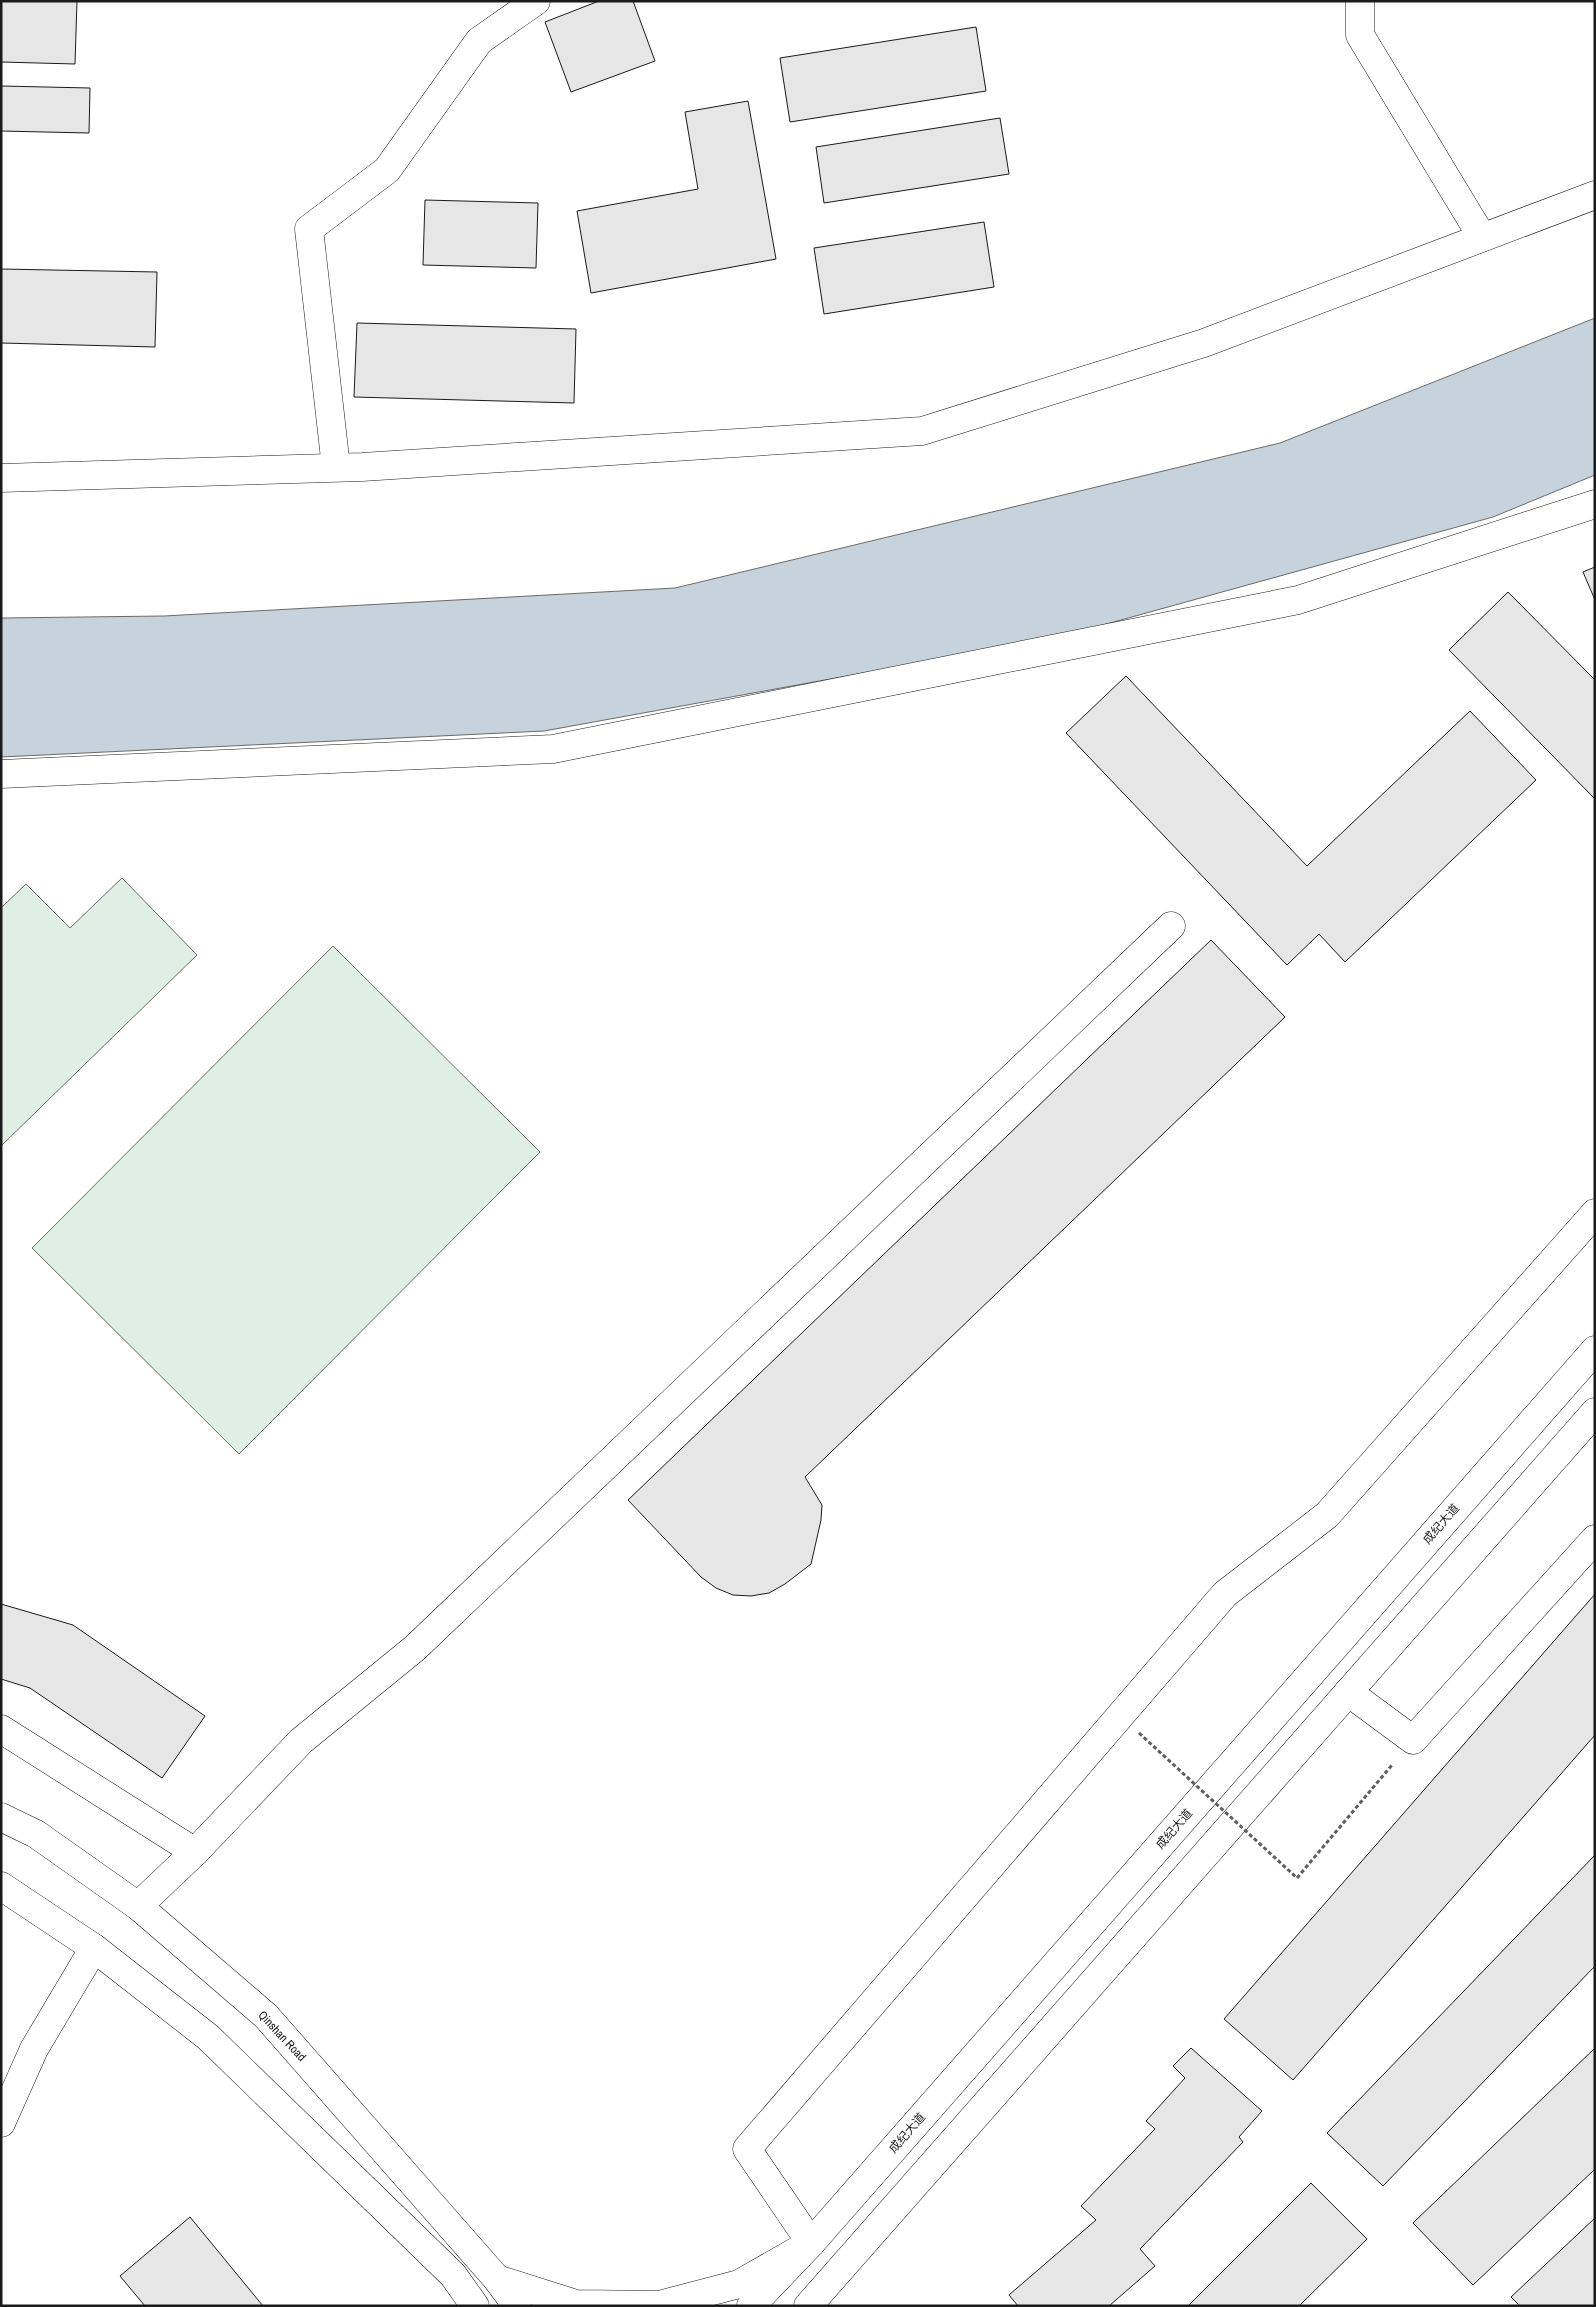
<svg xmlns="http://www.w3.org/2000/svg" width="1596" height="2307" viewBox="0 0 1596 2307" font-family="'Archivo Narrow','Noto Sans SC',sans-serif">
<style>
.green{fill:#e0efe3;stroke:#6a6a6a}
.water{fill:#c6d2dc;stroke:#6a6a6a}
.building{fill:#e6e6e6;stroke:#1a1a1a}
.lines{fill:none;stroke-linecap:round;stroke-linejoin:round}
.minor-casing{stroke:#1a1a1a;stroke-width:29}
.major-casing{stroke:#1a1a1a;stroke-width:29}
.highway-casing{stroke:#1a1a1a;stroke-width:29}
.path{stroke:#5f5f5f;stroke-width:3;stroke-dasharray:4 2.5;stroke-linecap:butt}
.minor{stroke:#fff;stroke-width:28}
.major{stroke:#fff;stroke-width:28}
.highway{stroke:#fff;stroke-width:28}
.path-bridge{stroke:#5f5f5f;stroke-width:3;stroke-dasharray:4 2.5;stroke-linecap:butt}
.labels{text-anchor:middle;stroke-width:4;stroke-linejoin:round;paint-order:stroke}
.street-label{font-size:12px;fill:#1a1a1a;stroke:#fff}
</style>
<rect width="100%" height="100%" fill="#fff"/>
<!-- green -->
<g class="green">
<path d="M 122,878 L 197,955 L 1,1146 L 1,908 L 26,884 L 70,928 Z"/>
<path d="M 333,946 L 540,1152 L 239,1454 L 32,1248 Z"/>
</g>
<!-- water -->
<path class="water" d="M 1595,318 L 1595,475 L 1493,517 L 1056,638 L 544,731 L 1,757 L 1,618 L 164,616 L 675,588 L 1280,443 Z"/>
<!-- building -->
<g class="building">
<path d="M 1,1 L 77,1 L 75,64 L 1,62 Z"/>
<path d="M 599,1 L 633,1 L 655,61 L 571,92 L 545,22 Z"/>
<path d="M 976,27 L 986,91 L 790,122 L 780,58 Z"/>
<path d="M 1,86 L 90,88 L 89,133 L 1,131 Z"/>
<path d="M 748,101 L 776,259 L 591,293 L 577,211 L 698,189 L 685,112 Z"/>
<path d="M 1000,118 L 1009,174 L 824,203 L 816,147 Z"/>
<path d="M 425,200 L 538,203 L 536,268 L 423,265 Z"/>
<path d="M 984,222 L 994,287 L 824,314 L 814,248 Z"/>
<path d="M 1,269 L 157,272 L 155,347 L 1,343 Z"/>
<path d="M 357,323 L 576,329 L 574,403 L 354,397 Z"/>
<path d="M 1595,567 L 1595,600 L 1583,572 Z"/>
<path d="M 1508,592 L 1595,680 L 1595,799 L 1449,650 Z"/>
<path d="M 1126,676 L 1307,866 L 1470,711 L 1536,780 L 1345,962 L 1319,934 L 1287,965 L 1066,733 Z"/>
<path d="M 1211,940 L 1285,1017 L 805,1477 L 822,1505 L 821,1520 L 811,1564 L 785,1584 L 769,1593 L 751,1596 L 733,1595 L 716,1588 L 701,1577 L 628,1500 Z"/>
<path d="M 1595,1594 L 1595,1735 L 1293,2080 L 1224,2019 Z"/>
<path d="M 1,1604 L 73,1625 L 205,1716 L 162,1778 L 30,1688 L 1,1679 Z"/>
<path d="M 1595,1855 L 1595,1966 L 1383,2186 L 1327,2133 Z"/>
<path d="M 1191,2048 L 1262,2111 L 1239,2137 L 1243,2142 L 1140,2249 L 1155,2266 L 1109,2306 L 1018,2306 L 1009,2295 L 1096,2220 L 1081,2206 L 1155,2129 L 1146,2121 L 1185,2078 L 1173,2066 Z"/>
<path d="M 1595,2048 L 1595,2169 L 1473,2285 L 1413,2223 Z"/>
<path d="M 1311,2183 L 1367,2239 L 1299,2306 L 1188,2306 Z"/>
<path d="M 190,2217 L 263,2306 L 145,2306 L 120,2276 Z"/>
<path d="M 1595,2218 L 1595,2306 L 1520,2306 L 1511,2297 Z"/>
</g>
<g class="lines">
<!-- minor casing -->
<g class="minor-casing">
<g id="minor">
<path d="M 1360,1 L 1360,35 L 1482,237"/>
<path d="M 336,467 L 309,229 L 387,170 L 479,41 L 536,1"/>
<path d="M 1,478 L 362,467 L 922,431 L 1204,343 L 1595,195"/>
<path d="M 1,774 L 553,749 L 1298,600 L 1595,504"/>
<path d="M 1348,1692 L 1413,1740 L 1595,1539"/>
<path d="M 1,1729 L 195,1852"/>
<path d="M 138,1906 L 195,1852 L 301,1741 L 415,1648 L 1171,926"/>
<path d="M 1,2123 L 34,2049 L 94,1948"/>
<path d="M 811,2243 L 747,2149 L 1225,1594 L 1327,1515 L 1595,1213"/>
</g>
</g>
<!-- major casing -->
<g class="major-casing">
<g id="major">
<path d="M 751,2306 L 811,2243 L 1595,1350"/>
<path d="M 808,2306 L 1595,1412"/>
</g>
</g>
<!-- highway casing -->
<g class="highway-casing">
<g id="highway">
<path d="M 1,1817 L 36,1834 L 138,1906 L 266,2016 L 497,2279 L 517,2306"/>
<path d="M 1,1886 L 94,1948 L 208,2037 L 453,2275 L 475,2306"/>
<path d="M 497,2279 L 576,2304 L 659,2305 L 739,2284 L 811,2243"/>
</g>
</g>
<!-- path -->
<path class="path" d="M 1297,1878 L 1392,1765"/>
<!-- minor -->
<use href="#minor" class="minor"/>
<!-- major -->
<use href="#major" class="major"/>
<!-- highway -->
<use href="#highway" class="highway"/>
<!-- path-bridge -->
<path class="path-bridge" d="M 1139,1733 L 1297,1878"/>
</g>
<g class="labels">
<!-- street labels -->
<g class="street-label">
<text transform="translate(1441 1524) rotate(-49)" y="4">成纪大道</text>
<text transform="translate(1174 1829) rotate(-49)" y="4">成纪大道</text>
<text transform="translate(282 2036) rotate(47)" y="4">Qinshan Road</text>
<text transform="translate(907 2133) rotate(-49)" y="4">成纪大道</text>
</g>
</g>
<!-- border -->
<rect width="1596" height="2307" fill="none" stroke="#1a1a1a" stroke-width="5"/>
</svg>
